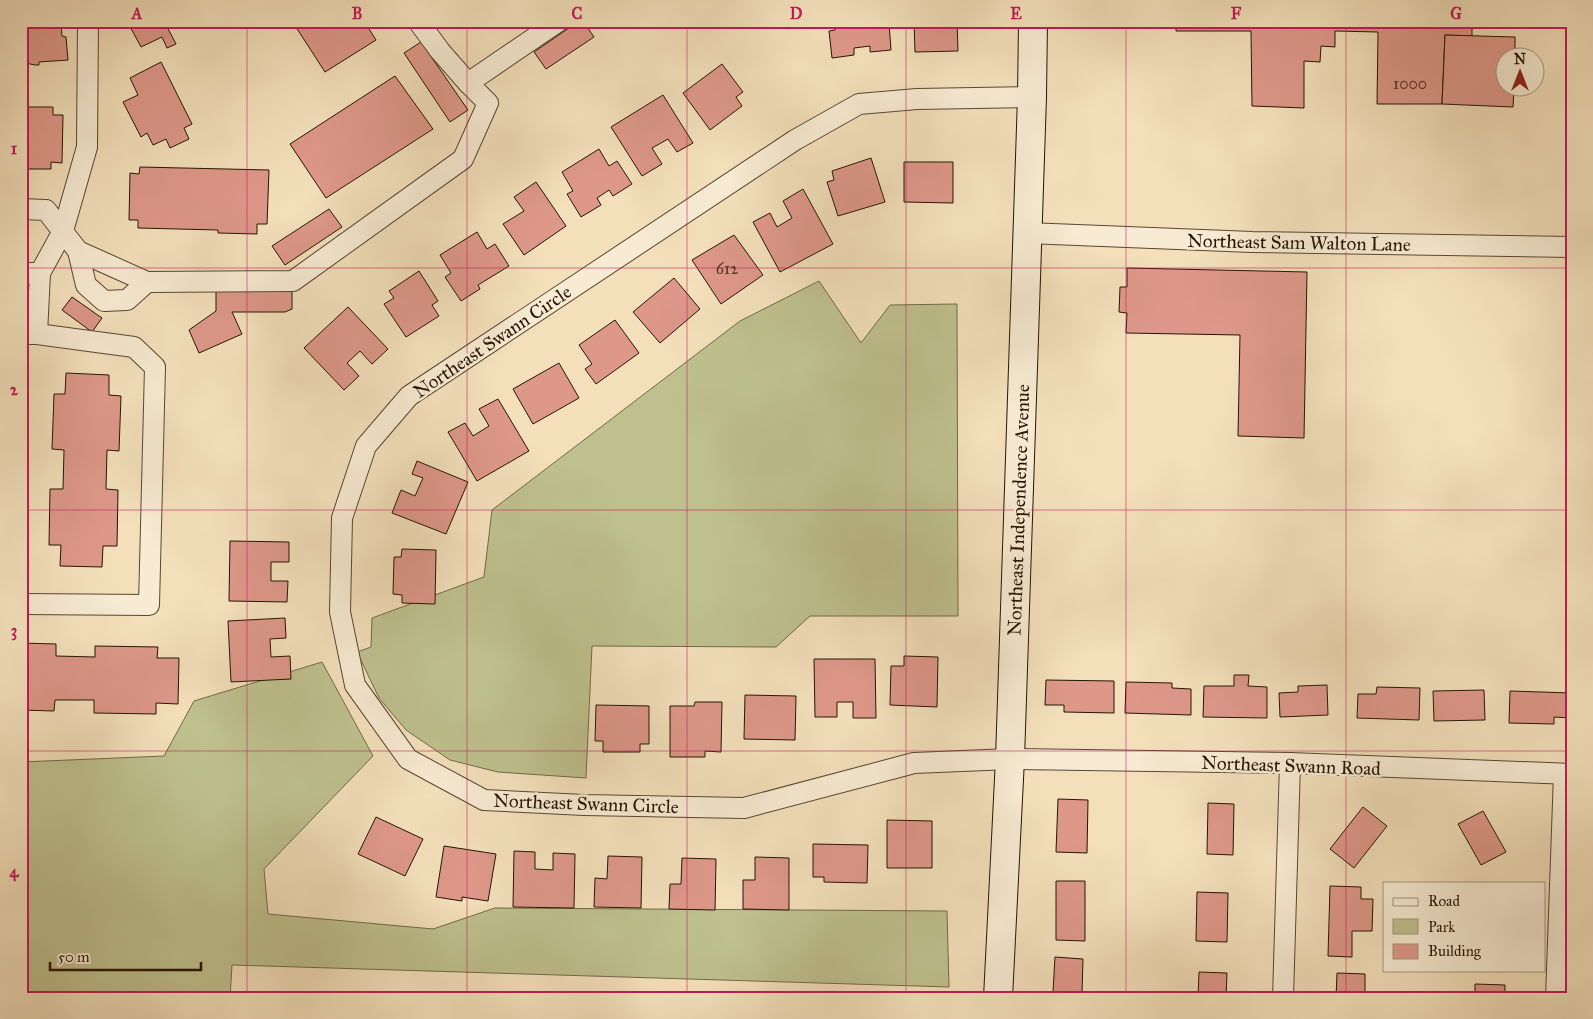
<svg xmlns="http://www.w3.org/2000/svg" width="1593" height="1019" viewBox="0 0 1593 1019" font-family="'IM FELL Great Primer',serif">
<style>
.green{fill:#bec18e;stroke:#726a48}
.building{fill:#de988a;stroke:#251403}
.lines{fill:none;stroke-linecap:round;stroke-linejoin:round}
.street-casing{stroke:#584731;stroke-width:22}
.secondary-casing{stroke:#251403;stroke-width:30}
.street{stroke:#f7ebd3;stroke-width:20}
.secondary{stroke:#f7ebd3;stroke-width:28}
.grid{fill:none;stroke:#c2185b;stroke-width:1;stroke-opacity:0.55}
.labels{text-anchor:middle;stroke-width:5;stroke-linejoin:round;paint-order:stroke}
.number-label{font-size:16px;fill:#533525}
.street-label{font-size:19px;fill:#251403;stroke:#f7ebd3}
.neatline{fill:none;stroke:#c2185b;stroke-width:2}
.grid-label{font-size:16px;text-anchor:middle;font-weight:bold;fill:#c2185b}
</style>
<rect width="100%" height="100%" fill="#f3e0bb"/>
<filter id="stains"><feTurbulence type="fractalNoise" baseFrequency=".004" numOctaves="4"/><feColorMatrix values="0 0 0 0 .2 0 0 0 0 .09 0 0 0 0 .02 0 0 0 .5 -.17"/></filter>
<radialGradient id="worn" r=".72"><stop offset=".6" stop-color="#630" stop-opacity="0"/><stop offset="1" stop-color="#630" stop-opacity=".3"/></radialGradient>
<!-- green -->
<g class="green">
<path d="M 819,281 L 861,343 L 890,305 L 957,304 L 958,616 L 810,616 L 776,647 L 592,646 L 586,778 L 498,772 L 450,760 L 406,730 L 379,698 L 357,652 L 371,647 L 372,618 L 484,577 L 492,510 L 740,321 Z"/>
<path d="M 322,662 L 373,756 L 264,869 L 268,914 L 433,929 L 495,908 L 947,911 L 949,987 L 232,965 L 230,998 L 21,998 L 21,762 L 164,756 L 194,701 Z"/>
</g>
<!-- building -->
<g class="building">
<path d="M 21,21 L 70,21 L 70,23 L 61,24 L 62,36 L 66,37 L 68,60 L 39,62 L 39,65 L 35,65 L 21,62 Z"/>
<path d="M 127,21 L 164,21 L 176,44 L 167,48 L 162,37 L 141,47 Z"/>
<path d="M 292,21 L 364,21 L 376,40 L 325,72 Z"/>
<path d="M 579,21 L 583,21 L 594,37 L 546,69 L 534,52 Z"/>
<path d="M 835,21 L 879,21 L 879,24 L 889,23 L 891,50 L 870,52 L 870,46 L 854,48 L 854,55 L 832,58 L 829,31 L 835,30 Z"/>
<path d="M 914,21 L 957,21 L 958,51 L 915,52 Z"/>
<path d="M 1176,21 L 1472,21 L 1472,36 L 1445,35 L 1442,104 L 1377,104 L 1378,32 L 1335,31 L 1335,47 L 1321,46 L 1320,62 L 1304,61 L 1304,108 L 1252,106 L 1251,31 L 1176,31 Z"/>
<path d="M 1445,35 L 1515,37 L 1515,58 L 1506,58 L 1506,88 L 1514,88 L 1513,107 L 1442,104 Z"/>
<path d="M 421,42 L 468,110 L 450,122 L 404,53 Z"/>
<path d="M 161,62 L 192,124 L 184,128 L 189,139 L 170,148 L 166,139 L 153,145 L 147,133 L 141,137 L 123,102 L 138,95 L 130,78 Z"/>
<path d="M 722,64 L 743,92 L 736,97 L 742,106 L 710,130 L 683,93 Z"/>
<path d="M 395,76 L 433,129 L 326,198 L 290,144 Z"/>
<path d="M 663,95 L 693,143 L 677,152 L 668,139 L 652,148 L 662,164 L 642,176 L 611,127 Z"/>
<path d="M 21,107 L 53,107 L 53,115 L 63,115 L 62,163 L 51,162 L 51,169 L 21,169 Z"/>
<path d="M 599,149 L 609,166 L 617,161 L 632,184 L 613,196 L 609,190 L 597,198 L 601,205 L 581,217 L 567,194 L 573,191 L 562,172 Z"/>
<path d="M 871,158 L 885,202 L 838,216 L 827,182 L 834,180 L 832,171 Z"/>
<path d="M 904,162 L 953,162 L 953,203 L 904,202 Z"/>
<path d="M 140,167 L 269,170 L 267,224 L 257,224 L 257,234 L 218,233 L 218,230 L 138,228 L 138,220 L 129,220 L 130,173 L 139,174 Z"/>
<path d="M 536,182 L 566,226 L 524,255 L 503,224 L 524,211 L 514,197 Z"/>
<path d="M 803,189 L 833,244 L 780,272 L 753,222 L 770,213 L 777,227 L 792,218 L 783,201 Z"/>
<path d="M 329,209 L 342,227 L 285,265 L 272,246 Z"/>
<path d="M 477,232 L 487,249 L 495,244 L 509,266 L 478,285 L 480,289 L 461,301 L 445,277 L 451,273 L 440,255 Z"/>
<path d="M 734,235 L 763,275 L 721,304 L 692,260 Z"/>
<path d="M 1127,268 L 1307,272 L 1304,438 L 1238,436 L 1240,335 L 1126,333 L 1127,313 L 1119,312 L 1120,287 L 1127,287 Z"/>
<path d="M 419,271 L 438,301 L 432,305 L 439,316 L 406,337 L 384,304 L 394,298 L 389,291 Z"/>
<path d="M 674,278 L 700,309 L 660,343 L 633,312 Z"/>
<path d="M 216,289 L 292,289 L 292,309 L 285,312 L 232,312 L 242,334 L 199,353 L 189,330 L 216,311 Z"/>
<path d="M 72,297 L 102,318 L 92,332 L 62,310 Z"/>
<path d="M 348,307 L 388,349 L 372,364 L 360,351 L 347,363 L 359,376 L 344,390 L 304,348 Z"/>
<path d="M 615,320 L 639,353 L 596,384 L 585,369 L 592,364 L 579,345 Z"/>
<path d="M 559,363 L 579,398 L 533,424 L 513,389 Z"/>
<path d="M 66,373 L 109,375 L 109,395 L 121,396 L 119,451 L 107,450 L 106,489 L 118,490 L 117,546 L 103,546 L 102,567 L 60,566 L 61,545 L 49,545 L 50,489 L 63,489 L 64,450 L 52,449 L 54,394 L 65,394 Z"/>
<path d="M 498,399 L 529,451 L 477,481 L 448,432 L 465,423 L 473,436 L 489,426 L 479,409 Z"/>
<path d="M 417,461 L 468,482 L 446,534 L 392,513 L 401,490 L 415,496 L 423,478 L 412,474 Z"/>
<path d="M 21,513 L 27,513 L 26,556 L 21,556 Z"/>
<path d="M 230,541 L 289,542 L 289,562 L 271,562 L 271,581 L 288,581 L 287,602 L 229,601 Z"/>
<path d="M 402,549 L 436,550 L 435,604 L 402,603 L 402,595 L 393,594 L 394,557 L 401,557 Z"/>
<path d="M 285,618 L 286,638 L 270,639 L 271,657 L 290,656 L 291,679 L 231,682 L 228,621 Z"/>
<path d="M 21,643 L 56,644 L 56,656 L 95,657 L 95,646 L 158,647 L 157,658 L 179,658 L 178,704 L 156,703 L 156,714 L 94,713 L 94,700 L 55,700 L 54,711 L 21,710 Z"/>
<path d="M 904,656 L 938,657 L 937,707 L 890,705 L 891,666 L 904,666 Z"/>
<path d="M 814,659 L 875,659 L 876,718 L 853,718 L 853,702 L 837,702 L 837,717 L 815,717 Z"/>
<path d="M 1234,675 L 1249,675 L 1248,686 L 1267,687 L 1267,718 L 1203,717 L 1204,686 L 1234,686 Z"/>
<path d="M 1046,680 L 1114,681 L 1114,713 L 1064,712 L 1064,705 L 1045,705 Z"/>
<path d="M 1126,682 L 1172,683 L 1172,688 L 1191,689 L 1191,715 L 1125,713 Z"/>
<path d="M 1327,685 L 1328,715 L 1280,717 L 1279,693 L 1298,692 L 1298,686 Z"/>
<path d="M 1377,687 L 1420,688 L 1419,720 L 1357,718 L 1358,694 L 1376,694 Z"/>
<path d="M 1484,690 L 1485,720 L 1434,721 L 1433,691 Z"/>
<path d="M 1510,691 L 1572,693 L 1571,718 L 1554,717 L 1554,724 L 1509,723 Z"/>
<path d="M 745,695 L 796,696 L 795,740 L 744,739 Z"/>
<path d="M 695,702 L 722,702 L 721,752 L 705,751 L 705,757 L 670,757 L 670,706 L 694,706 Z"/>
<path d="M 596,705 L 649,706 L 649,744 L 640,744 L 640,752 L 603,752 L 603,741 L 595,741 Z"/>
<path d="M 1058,799 L 1088,800 L 1087,853 L 1056,852 Z"/>
<path d="M 1208,803 L 1234,804 L 1233,855 L 1207,854 Z"/>
<path d="M 1363,807 L 1387,826 L 1354,868 L 1330,849 Z"/>
<path d="M 1483,811 L 1506,852 L 1481,865 L 1458,824 Z"/>
<path d="M 376,817 L 423,839 L 405,876 L 358,854 Z"/>
<path d="M 887,820 L 932,821 L 932,868 L 887,868 Z"/>
<path d="M 813,844 L 868,845 L 867,883 L 824,882 L 824,877 L 813,877 Z"/>
<path d="M 444,846 L 496,854 L 488,901 L 462,897 L 462,901 L 436,897 Z"/>
<path d="M 514,851 L 535,852 L 535,869 L 553,870 L 553,853 L 575,854 L 574,908 L 513,907 Z"/>
<path d="M 608,856 L 642,857 L 641,908 L 594,907 L 595,878 L 607,879 Z"/>
<path d="M 755,857 L 789,858 L 789,910 L 743,909 L 743,880 L 755,880 Z"/>
<path d="M 682,858 L 716,859 L 715,910 L 669,909 L 670,884 L 681,884 Z"/>
<path d="M 1056,881 L 1085,881 L 1085,941 L 1056,940 Z"/>
<path d="M 1330,886 L 1361,887 L 1361,899 L 1373,899 L 1372,931 L 1352,931 L 1352,957 L 1328,956 Z"/>
<path d="M 1197,892 L 1228,893 L 1227,942 L 1196,941 Z"/>
<path d="M 1055,957 L 1083,959 L 1082,994 L 1053,992 Z"/>
<path d="M 1199,972 L 1227,973 L 1226,998 L 1198,998 Z"/>
<path d="M 1337,973 L 1365,974 L 1365,998 L 1336,998 Z"/>
<path d="M 1475,984 L 1505,985 L 1505,998 L 1475,998 Z"/>
</g>
<g class="lines">
<!-- street casing -->
<g class="street-casing">
<g id="street">
<path d="M 418,21 L 440,51 L 468,83"/>
<path d="M 1032,97 L 917,99 L 859,104 L 795,140 L 409,396 L 366,446 L 342,518 L 340,612 L 355,685 L 408,759 L 484,800 L 584,805 L 744,808 L 914,763 L 1010,759 L 1290,763 L 1572,774"/>
<path d="M 21,209 L 46,210 L 78,251 L 86,285 L 104,301 L 127,300 L 147,282"/>
<path d="M 1027,233 L 1252,242 L 1572,247"/>
<path d="M 78,251 L 147,282 L 293,281 L 463,159 L 488,103 L 468,83 L 559,21"/>
<path d="M 21,273 L 40,273 L 37,334"/>
<path d="M 40,273 L 63,231 L 87,147 L 88,21"/>
<path d="M 21,334 L 37,334 L 134,347 L 155,367 L 149,605 L 21,604"/>
<path d="M 1283,998 L 1290,763"/>
<path d="M 1556,998 L 1564,774"/>
</g>
</g>
<!-- secondary casing -->
<g class="secondary-casing">
<path id="secondary" d="M 998,998 L 1010,759 L 1032,97 L 1033,21"/>
</g>
<!-- street -->
<use href="#street" class="street"/>
<!-- secondary -->
<use href="#secondary" class="secondary"/>
</g>
<!-- grid -->
<path class="grid" d="M 247,21 L 247,998M 467,21 L 467,998M 687,21 L 687,998M 906,21 L 906,998M 1126,21 L 1126,998M 1346,21 L 1346,998M 21,268 L 1572,268M 21,510 L 1572,510M 21,751 L 1572,751"/>
<g class="labels">
<!-- number labels -->
<g class="number-label">
<text x="1410" y="89">1000</text>
<text x="727" y="274">612</text>
</g>
<!-- street labels -->
<g class="street-label">
<text transform="translate(1299 242) rotate(1)" y="7">Northeast Sam Walton Lane</text>
<text transform="translate(492 341) rotate(-34)" y="7">Northeast Swann Circle</text>
<text transform="translate(1018 510) rotate(-88)" y="7">Northeast Independence Avenue</text>
<text transform="translate(1291 765) rotate(2)" y="7">Northeast Swann Road</text>
<text transform="translate(586 803) rotate(2)" y="7">Northeast Swann Circle</text>
</g>
</g>
<!-- margin -->
<rect width="1593" height="1019" fill="none" stroke="#f3e0bb" stroke-width="55"/>
<!-- legend -->
<rect x="1383" y="882" width="162" height="90" fill="#f7ebd3" stroke="#a39580"/>
<rect x="1393" y="898" width="25" height="8" fill="#f7ebd3" stroke="#a39580"/>
<text x="1428" y="906" font-size="15" fill="#251403">Road</text>
<rect x="1393" y="919" width="25" height="15" fill="#bec18e" stroke="#a39580"/>
<text x="1428" y="932" font-size="15" fill="#251403">Park</text>
<rect x="1393" y="944" width="25" height="15" fill="#de988a" stroke="#a39580"/>
<text x="1428" y="956" font-size="15" fill="#251403">Building</text>
<!-- north arrow -->
<g transform="translate(1520 72)"><circle r="24" fill="#f7ebd3" stroke="#a39580"/>
<path d="M0-4L9 19L0 12L-9 19Z" fill="#8f2418"/>
<text y="-8" font-size="14" font-weight="bold" text-anchor="middle" fill="#251403">N</text>
</g>
<!-- scale -->
<path d="M50 962v8h151v-8" fill="none" stroke="#251403" stroke-width="2.5"/>
<text x="58" y="962" font-size="15" fill="#251403" stroke="#f7ebd3" stroke-width="4" paint-order="stroke">50 m</text>
<rect x="28" y="28" width="1538" height="964" class="neatline"/>
<g class="grid-label">
<text x="137" y="19">A</text>
<text x="357" y="19">B</text>
<text x="577" y="19">C</text>
<text x="796" y="19">D</text>
<text x="1016" y="19">E</text>
<text x="1236" y="19">F</text>
<text x="1456" y="19">G</text>
<text x="14" y="154">1</text>
<text x="14" y="395">2</text>
<text x="14" y="636">3</text>
<text x="14" y="877">4</text>
</g>
<rect width="100%" height="100%" filter="url(#stains)"/>
<rect width="100%" height="100%" fill="url(#worn)"/>
</svg>
